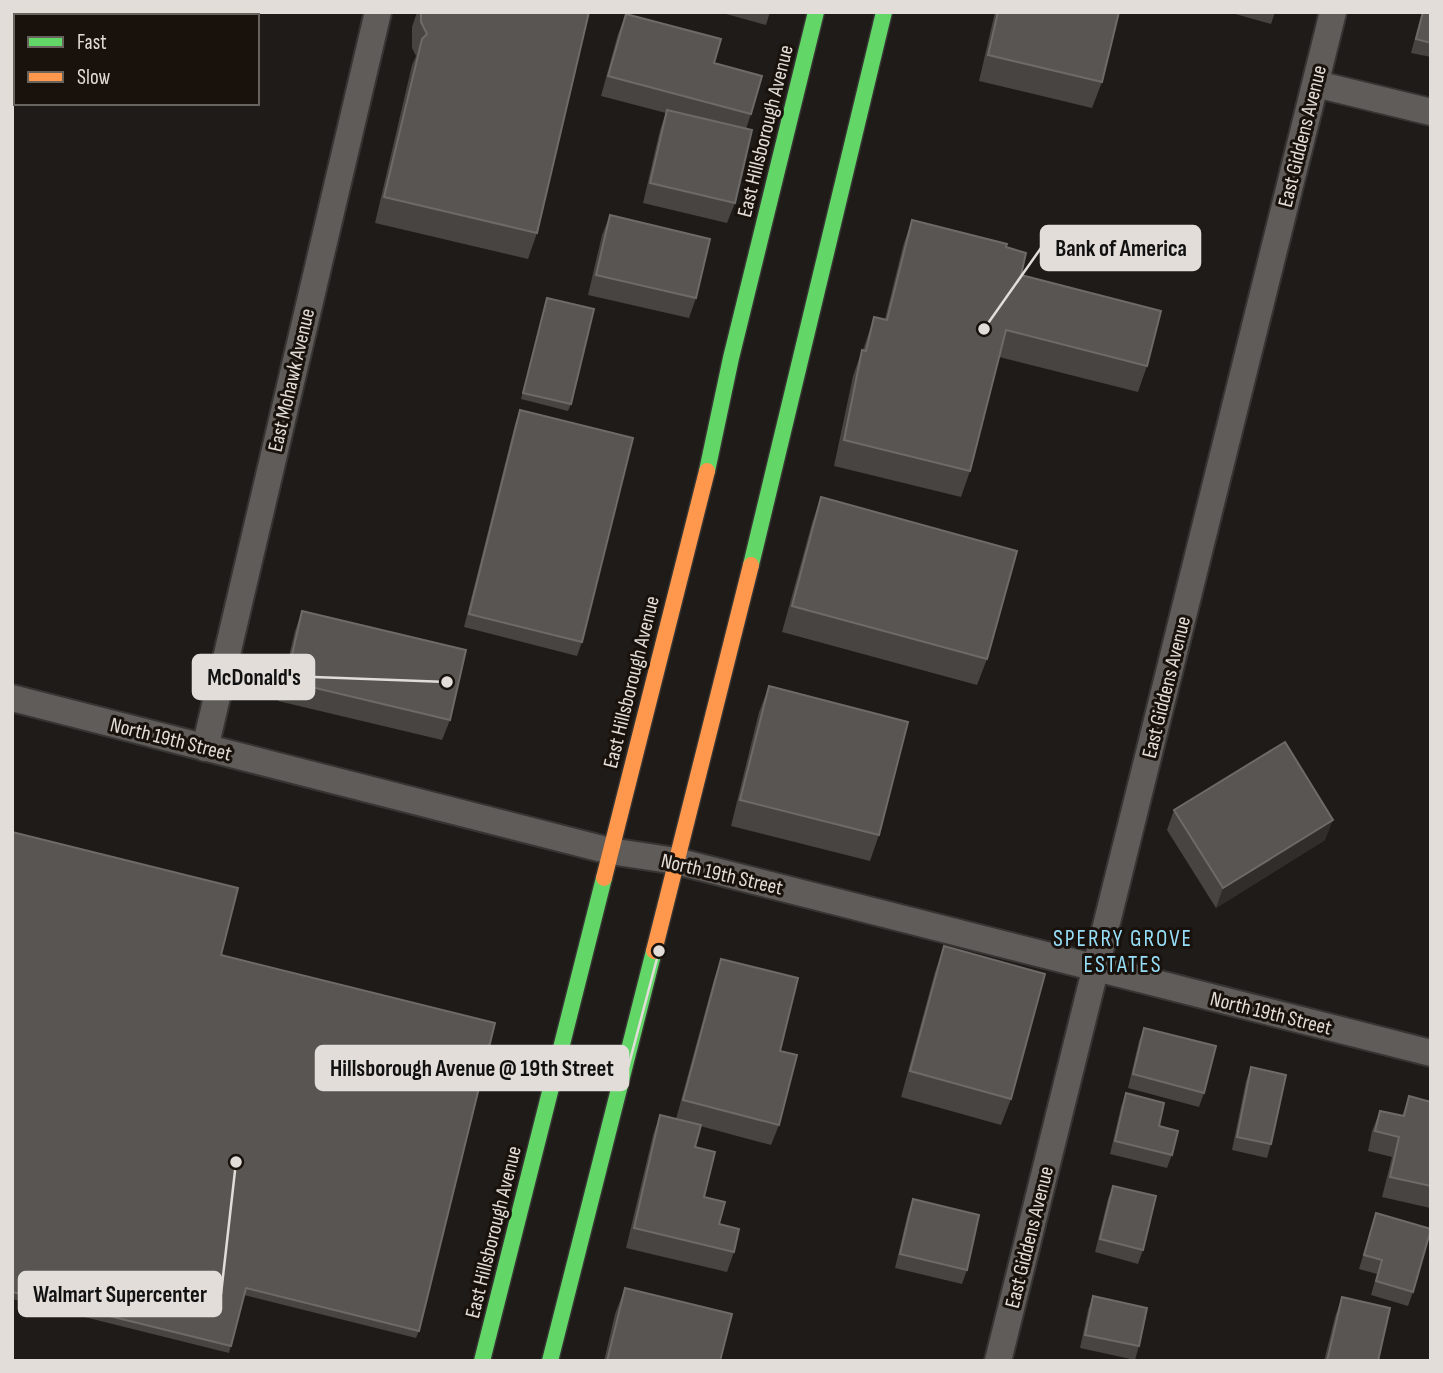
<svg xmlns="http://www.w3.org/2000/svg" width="1443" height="1373" viewBox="0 0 1443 1373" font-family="'Sofia Sans Condensed',sans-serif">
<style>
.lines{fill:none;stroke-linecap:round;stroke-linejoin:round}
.street-casing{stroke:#373533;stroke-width:30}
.fast-casing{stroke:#373533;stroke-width:19}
.slow-casing{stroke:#373533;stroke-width:19}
.street{stroke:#605c59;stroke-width:26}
.fast{stroke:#63d668;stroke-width:16}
.slow{stroke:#ff974d;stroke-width:16}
.wall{fill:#484441}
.shaded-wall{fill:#302d2a}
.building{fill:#585552;stroke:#6e6a67;stroke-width:2}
.labels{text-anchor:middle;stroke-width:6;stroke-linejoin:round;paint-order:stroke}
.street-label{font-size:21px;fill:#e2ddd9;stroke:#19120c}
.neighbourhood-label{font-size:23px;letter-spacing:2px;fill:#97def9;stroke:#19120c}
.leader{fill:none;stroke:#e2ddd9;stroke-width:2.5}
.callout-dot{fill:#e2ddd9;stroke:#19120c;stroke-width:2.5}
.callout{fill:#e2ddd9;stroke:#e2ddd9;stroke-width:2.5}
.callout-label{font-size:23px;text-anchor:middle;font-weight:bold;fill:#111}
</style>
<rect width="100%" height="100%" fill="#1f1b18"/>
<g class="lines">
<!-- street casing -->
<g class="street-casing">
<g id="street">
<path d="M 1316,84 L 1431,112"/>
<path d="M 12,698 L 610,851 L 676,861 L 1431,1053"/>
<path d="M 205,748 L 378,12"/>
<path d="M 998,1361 L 1333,12"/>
</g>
</g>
<!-- fast casing -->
<g class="fast-casing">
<g id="fast">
<path d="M 707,471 L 731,358 L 816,12"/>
<path d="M 751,565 L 884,12"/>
<path d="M 482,1361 L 604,878"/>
<path d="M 550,1361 L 654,951"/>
</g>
</g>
<!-- slow casing -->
<g class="slow-casing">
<g id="slow">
<path d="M 604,878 L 707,471"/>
<path d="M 654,951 L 751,565"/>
</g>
</g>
<!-- street -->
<use href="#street" class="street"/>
<!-- fast -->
<use href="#fast" class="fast"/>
<!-- slow -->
<use href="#slow" class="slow"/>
</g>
<!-- wall -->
<g class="wall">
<path d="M 417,12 L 589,12 L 537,233 L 528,259 L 375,223 L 412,65 L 416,56 L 412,48 L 412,27 Z"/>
<path d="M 719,12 L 770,12 L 766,25 Z"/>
<path d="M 995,12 L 1119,12 L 1102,82 L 1092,108 L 979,81 Z"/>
<path d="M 1228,12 L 1275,12 L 1271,24 Z"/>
<path d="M 1422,12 L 1431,12 L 1431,57 L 1411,53 Z"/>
<path d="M 626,14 L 714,63 L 751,114 L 746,129 L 735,203 L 727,223 L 643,203 L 660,130 L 666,113 L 601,96 L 618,34 Z"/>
<path d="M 610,215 L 696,298 L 689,318 L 588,295 L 602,235 Z"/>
<path d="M 912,220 L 1006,247 L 1021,275 L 1147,366 L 1138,392 L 999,357 L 970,471 L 961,497 L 834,466 L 853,376 L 862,350 L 863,350 L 874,317 L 885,319 L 903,246 Z"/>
<path d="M 547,298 L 571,404 L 568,411 L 521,399 Z"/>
<path d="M 520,410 L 582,642 L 577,656 L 464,627 L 515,424 Z"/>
<path d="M 821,497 L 987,659 L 977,685 L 782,632 L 812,523 Z"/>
<path d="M 302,611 L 450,720 L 442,740 L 278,701 L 295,631 Z"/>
<path d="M 769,686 L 879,835 L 870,861 L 731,826 L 759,712 Z"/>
<path d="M 1174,810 L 1325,840 L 1216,908 L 1167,830 Z"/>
<path d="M 12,832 L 221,955 L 419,1331 L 416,1338 L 244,1295 L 229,1353 L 12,1299 Z"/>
<path d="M 944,946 L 1011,1099 L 1001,1125 L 901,1097 L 935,972 Z"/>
<path d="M 721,959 L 780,1051 L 779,1125 L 771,1145 L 700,1126 L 695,1147 L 704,1197 L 734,1252 L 727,1272 L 626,1248 L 653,1135 L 660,1115 L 676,1119 L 714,979 Z"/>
<path d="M 1144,1028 L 1204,1093 L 1199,1107 L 1128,1088 L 1139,1041 Z"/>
<path d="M 1251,1067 L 1271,1144 L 1267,1158 L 1232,1150 L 1246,1081 Z"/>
<path d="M 1126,1093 L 1159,1126 L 1172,1155 L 1167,1168 L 1110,1154 L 1121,1107 Z"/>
<path d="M 1409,1096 L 1431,1102 L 1430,1208 L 1382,1197 L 1392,1157 L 1368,1151 L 1372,1131 L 1380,1111 L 1402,1116 Z"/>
<path d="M 1113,1186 L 1143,1250 L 1138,1264 L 1095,1252 L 1108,1199 Z"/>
<path d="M 913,1199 L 967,1270 L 962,1284 L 895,1268 L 908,1213 Z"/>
<path d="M 1376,1213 L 1413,1292 L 1408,1306 L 1371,1295 L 1377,1274 L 1359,1269 Z"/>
<path d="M 625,1288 L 720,1361 L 604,1361 L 615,1314 Z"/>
<path d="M 1093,1296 L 1139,1346 L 1135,1360 L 1080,1348 L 1088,1310 Z"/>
<path d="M 1342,1297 L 1378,1361 L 1324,1361 L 1335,1317 Z"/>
</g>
<!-- shaded-wall -->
<path class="shaded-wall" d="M 1333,820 L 1325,840 L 1216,908 L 1223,888 Z"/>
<!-- building -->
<g class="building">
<path d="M 421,12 L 589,12 L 537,233 L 384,197 L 422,39 L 427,34 L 421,22 Z"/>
<path d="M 998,12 L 1119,12 L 1102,82 L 988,55 Z"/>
<path d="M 1423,12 L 1431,12 L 1431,43 L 1416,39 Z"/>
<path d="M 626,14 L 721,39 L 714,63 L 762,76 L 751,114 L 608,76 Z"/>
<path d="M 667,110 L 752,130 L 735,203 L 650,183 Z"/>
<path d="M 610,215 L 710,239 L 696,298 L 596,275 Z"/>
<path d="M 912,220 L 1007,244 L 1006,247 L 1026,253 L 1021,275 L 1161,311 L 1147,366 L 1006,330 L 970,471 L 844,440 L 862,350 L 866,351 L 874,317 L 887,320 Z"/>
<path d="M 547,298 L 594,309 L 571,404 L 523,393 Z"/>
<path d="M 520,410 L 633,438 L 582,642 L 469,614 Z"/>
<path d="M 821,497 L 1017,551 L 987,659 L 792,606 Z"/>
<path d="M 302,611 L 466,650 L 450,720 L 286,681 Z"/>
<path d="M 769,686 L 908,722 L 879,835 L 740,800 Z"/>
<path d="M 1285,742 L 1333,820 L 1223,888 L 1174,810 Z"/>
<path d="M 12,832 L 238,888 L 221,955 L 495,1023 L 419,1331 L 246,1288 L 231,1346 L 12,1292 Z"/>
<path d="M 944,946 L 1045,974 L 1011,1099 L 910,1071 Z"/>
<path d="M 721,959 L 798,978 L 780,1051 L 797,1055 L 779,1125 L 683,1100 Z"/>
<path d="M 1144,1028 L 1216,1046 L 1204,1093 L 1133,1074 Z"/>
<path d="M 1251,1067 L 1286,1075 L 1271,1144 L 1237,1137 Z"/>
<path d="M 1126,1093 L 1164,1103 L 1159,1126 L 1178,1131 L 1172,1155 L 1115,1141 Z"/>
<path d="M 1409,1096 L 1431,1102 L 1431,1186 L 1390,1177 L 1399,1137 L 1375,1131 L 1380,1111 L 1404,1116 Z"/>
<path d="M 660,1115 L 701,1125 L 695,1147 L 715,1152 L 704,1197 L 725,1202 L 719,1224 L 739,1229 L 734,1252 L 634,1228 Z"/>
<path d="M 1113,1186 L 1156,1196 L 1143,1250 L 1100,1239 Z"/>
<path d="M 913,1199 L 979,1215 L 967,1270 L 900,1254 Z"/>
<path d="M 1376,1213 L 1431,1229 L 1413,1292 L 1376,1281 L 1382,1260 L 1364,1255 Z"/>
<path d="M 625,1288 L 732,1314 L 720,1361 L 607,1361 Z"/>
<path d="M 1093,1296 L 1147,1308 L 1139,1346 L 1085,1335 Z"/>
<path d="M 1342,1297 L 1390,1308 L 1378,1361 L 1327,1361 Z"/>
</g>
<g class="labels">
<!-- street labels -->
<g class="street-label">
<text transform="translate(765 131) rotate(-76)" y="7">East Hillsborough Avenue</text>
<text transform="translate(1302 136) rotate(-76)" y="7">East Giddens Avenue</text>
<text transform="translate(291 380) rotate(-77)" y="7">East Mohawk Avenue</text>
<text transform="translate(631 682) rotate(-76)" y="7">East Hillsborough Avenue</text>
<text transform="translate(1166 687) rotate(-76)" y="7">East Giddens Avenue</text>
<text transform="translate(171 739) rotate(14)" y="7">North 19th Street</text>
<text transform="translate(722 874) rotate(13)" y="7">North 19th Street</text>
<text transform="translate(1271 1013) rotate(14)" y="7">North 19th Street</text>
<text transform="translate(493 1232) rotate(-76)" y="7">East Hillsborough Avenue</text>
<text transform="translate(1029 1237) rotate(-76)" y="7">East Giddens Avenue</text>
</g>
<!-- neighbourhood labels -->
<g class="neighbourhood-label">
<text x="1123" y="946">SPERRY GROVE<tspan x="1123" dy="26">ESTATES</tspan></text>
</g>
</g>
<!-- callouts -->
<path class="leader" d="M984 329L1041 248M447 682L314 677M659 951L628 1068M236 1162L221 1294"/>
<g class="callout-dot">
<circle cx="984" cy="329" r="7"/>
<circle cx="447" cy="682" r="7"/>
<circle cx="659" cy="951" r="7"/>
<circle cx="236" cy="1162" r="7"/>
</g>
<g class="callout">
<rect x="1041" y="226" width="159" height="44" rx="7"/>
<rect x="193" y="655" width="121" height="44" rx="7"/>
<rect x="316" y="1046" width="312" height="44" rx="7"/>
<rect x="19" y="1272" width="202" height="44" rx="7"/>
</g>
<g class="callout-label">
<text x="1121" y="256">Bank of America</text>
<text x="254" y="685">McDonald's</text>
<text x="472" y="1076">Hillsborough Avenue @ 19th Street</text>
<text x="120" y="1302">Walmart Supercenter</text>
</g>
<!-- border -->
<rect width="1443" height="1373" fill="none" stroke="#e2ddd9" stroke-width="28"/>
<!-- legend -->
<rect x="14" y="14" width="245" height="91" fill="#19120c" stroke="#69635e" stroke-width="2"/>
<rect x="28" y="37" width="35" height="10" fill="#63d668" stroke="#69635e" stroke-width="2"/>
<text x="77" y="49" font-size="21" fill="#e2ddd9">Fast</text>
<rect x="28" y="72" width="35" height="10" fill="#ff974d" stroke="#69635e" stroke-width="2"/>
<text x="77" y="84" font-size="21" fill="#e2ddd9">Slow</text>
</svg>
